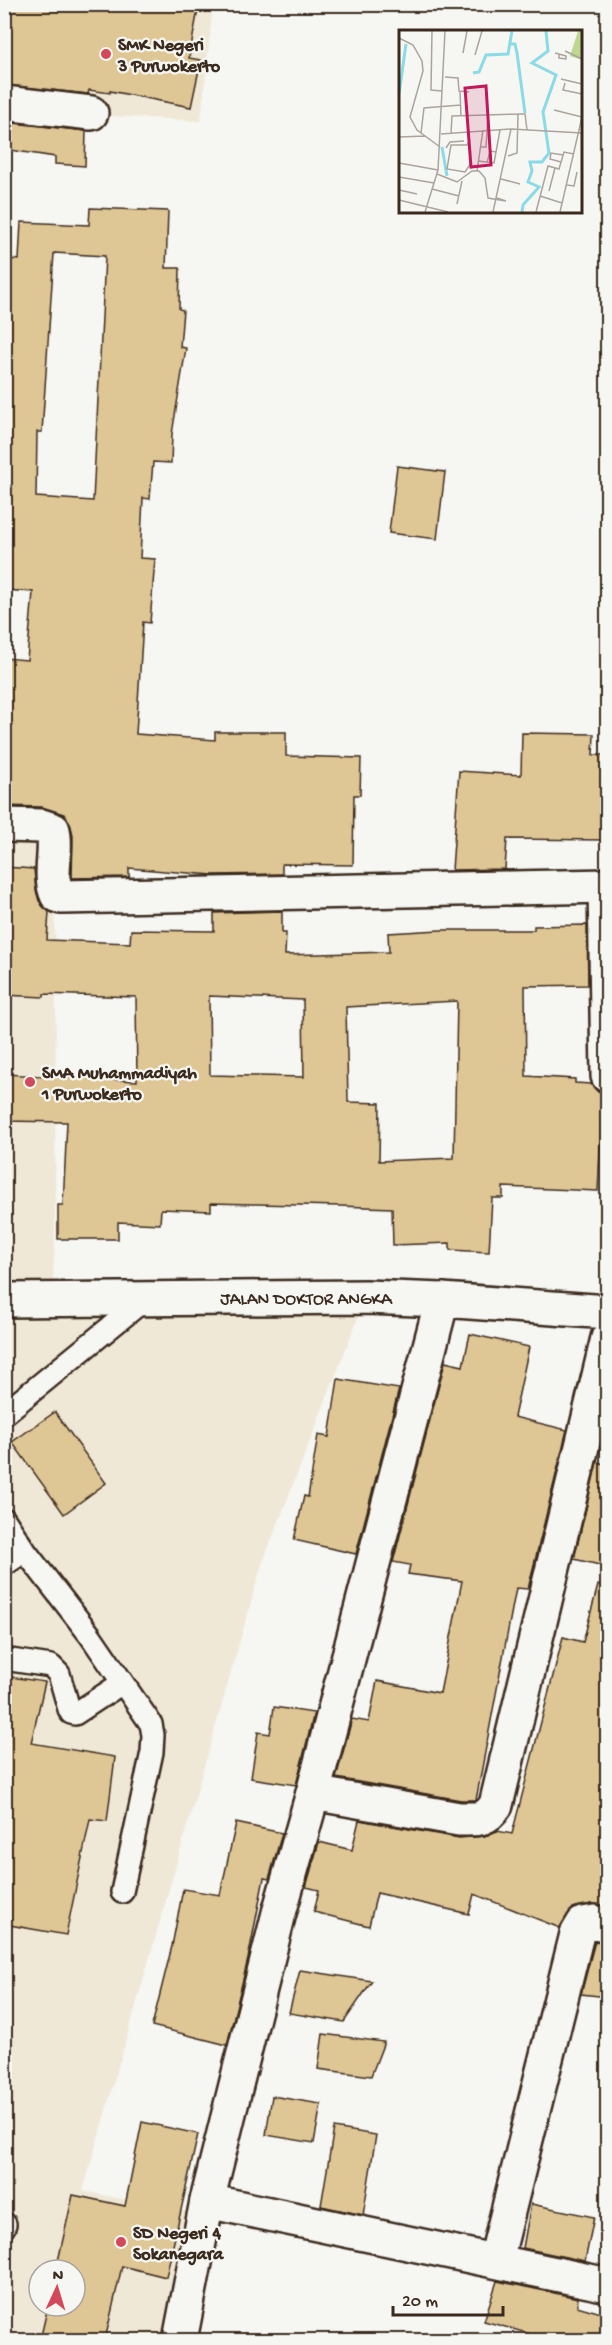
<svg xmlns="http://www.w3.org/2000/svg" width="612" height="2345" viewBox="0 0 612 2345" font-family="'Gochi Hand',sans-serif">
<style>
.built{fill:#efe8d6;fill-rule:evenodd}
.building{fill:#dfc695;stroke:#3b2a1e;stroke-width:1.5;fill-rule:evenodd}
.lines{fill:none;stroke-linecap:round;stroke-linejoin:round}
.lane-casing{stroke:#3b2a1e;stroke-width:26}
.street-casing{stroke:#3b2a1e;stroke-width:38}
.secondary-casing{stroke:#3b2a1e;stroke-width:38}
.lane{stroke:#f6f6f2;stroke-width:21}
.street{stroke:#f6f6f2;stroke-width:33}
.secondary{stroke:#f6f6f2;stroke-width:33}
.poi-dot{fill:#d1495b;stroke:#f6f6f2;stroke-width:2}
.labels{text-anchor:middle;stroke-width:4.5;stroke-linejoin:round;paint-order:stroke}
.poi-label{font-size:18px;font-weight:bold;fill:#3b2a1e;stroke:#f6f6f2;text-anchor:start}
.street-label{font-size:18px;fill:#3b2a1e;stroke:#f6f6f2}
.inset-river{fill:none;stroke:#8bdbe6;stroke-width:3}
.inset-road{fill:none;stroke:#aba49d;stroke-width:1.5}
.view{fill:#c2185b;fill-opacity:0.15;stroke:#c2185b;stroke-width:3}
.inset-edge{fill:none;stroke:#3b2a1e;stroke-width:3}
</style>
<rect width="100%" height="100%" fill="#f6f6f2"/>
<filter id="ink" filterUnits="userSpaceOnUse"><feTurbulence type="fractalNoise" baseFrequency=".0167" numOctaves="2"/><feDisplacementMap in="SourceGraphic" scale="12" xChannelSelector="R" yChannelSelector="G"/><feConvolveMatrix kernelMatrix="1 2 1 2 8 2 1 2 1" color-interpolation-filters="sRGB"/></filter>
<g filter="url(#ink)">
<!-- built -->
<g class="built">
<path d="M 5,5 L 213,5 L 201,121 L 93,115 L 5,104 Z"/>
<path d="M 5,836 L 51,837 L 56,951 L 55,1239 L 52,1299 L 366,1297 L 261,1567 L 83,2191 L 191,2213 L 162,2340 L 5,2340 ZM 39,2270 L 75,2270 L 75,2306 L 39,2306 Z"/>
</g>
<!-- building -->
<g class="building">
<path d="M 4,4 L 199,4 L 189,58 L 201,60 L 191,107 L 110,91 L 110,93 L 89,90 L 88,94 L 4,85 Z"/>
<path d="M 4,122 L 86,131 L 85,166 L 55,164 L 55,157 L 4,149 Z"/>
<path d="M 90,208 L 168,211 L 166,268 L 180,268 L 179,309 L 183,310 L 180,347 L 186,348 L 172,434 L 171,463 L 153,462 L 150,499 L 143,498 L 140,558 L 155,559 L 150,623 L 143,622 L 136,734 L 215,740 L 215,732 L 286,732 L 286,756 L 361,758 L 360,795 L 354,795 L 353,865 L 282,864 L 282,874 L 213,875 L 129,868 L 129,877 L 72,878 L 73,835 L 71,827 L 64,814 L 42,807 L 4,806 L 4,658 L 27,660 L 33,592 L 4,590 L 4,311 L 7,311 L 9,259 L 19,260 L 21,222 L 89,225 ZM 54,253 L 105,256 L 93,501 L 36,497 L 37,432 L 42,432 Z"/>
<path d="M 397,466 L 445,472 L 437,539 L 389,533 Z"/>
<path d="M 522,733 L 594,734 L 593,755 L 608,755 L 608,840 L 507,839 L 505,869 L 452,870 L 459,771 L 521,775 Z"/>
<path d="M 4,867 L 34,869 L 36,890 L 39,901 L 49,912 L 47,940 L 130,943 L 131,930 L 214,931 L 214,913 L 282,911 L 282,933 L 286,933 L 285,955 L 389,952 L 388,933 L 440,930 L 534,930 L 534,926 L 587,925 L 588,985 L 525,986 L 526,1076 L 575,1079 L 575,1083 L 591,1084 L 598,1092 L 603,1093 L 598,1191 L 503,1187 L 503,1198 L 492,1198 L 489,1252 L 450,1250 L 450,1243 L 393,1245 L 392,1208 L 340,1206 L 211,1203 L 211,1211 L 161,1209 L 160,1224 L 118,1222 L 118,1239 L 58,1239 L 58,1205 L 63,1205 L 67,1122 L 4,1121 L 4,1074 L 137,1081 L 136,997 L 44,994 L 44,997 L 4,995 ZM 209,996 L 303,1000 L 304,1077 L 210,1075 ZM 457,1001 L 454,1158 L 379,1161 L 380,1103 L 348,1102 L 346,1007 Z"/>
<path d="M 470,1334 L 529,1347 L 514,1417 L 567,1430 L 528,1589 L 516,1588 L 476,1800 L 461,1800 L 336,1778 L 352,1719 L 369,1722 L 377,1681 L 440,1693 L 462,1581 L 408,1574 L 410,1565 L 393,1562 L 445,1362 L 463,1366 Z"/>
<path d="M 338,1379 L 399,1389 L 356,1554 L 294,1540 L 304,1496 L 308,1497 L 318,1435 L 329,1437 Z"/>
<path d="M 55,1412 L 106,1483 L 64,1514 L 12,1442 Z"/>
<path d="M 597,1462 L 608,1465 L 608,1567 L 574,1559 Z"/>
<path d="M 598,1585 L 608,1587 L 608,1906 L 592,1904 L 573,1908 L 560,1928 L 474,1894 L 469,1914 L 377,1893 L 369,1926 L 314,1912 L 319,1890 L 306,1887 L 319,1842 L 352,1850 L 359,1820 L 459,1838 L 484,1836 L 497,1831 L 512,1834 L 563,1637 L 583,1642 Z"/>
<path d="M 4,1676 L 45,1682 L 31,1743 L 115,1757 L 107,1821 L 90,1819 L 66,1935 L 4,1924 Z"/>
<path d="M 274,1707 L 314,1713 L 296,1785 L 251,1778 L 258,1732 L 270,1734 Z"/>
<path d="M 236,1823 L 282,1833 L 269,1879 L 264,1878 L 248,1959 L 227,2045 L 152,2026 L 172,1946 L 183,1889 L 220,1895 Z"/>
<path d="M 595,1941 L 608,1943 L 608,1997 L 581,1994 Z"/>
<path d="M 300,1970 L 372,1981 L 344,2022 L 289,2013 Z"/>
<path d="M 323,2034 L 384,2042 L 371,2076 L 318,2069 Z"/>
<path d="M 272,2096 L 321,2104 L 314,2143 L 266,2135 Z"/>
<path d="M 142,2122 L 198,2134 L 166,2277 L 122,2266 L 105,2340 L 40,2340 L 48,2306 L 75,2306 L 75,2270 L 56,2270 L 73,2195 L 125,2206 Z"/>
<path d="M 334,2128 L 376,2135 L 363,2215 L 321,2206 Z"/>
<path d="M 531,2204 L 594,2217 L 585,2261 L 523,2248 Z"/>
<path d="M 497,2281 L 578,2298 L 577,2306 L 608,2315 L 608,2340 L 552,2340 L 484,2321 Z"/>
</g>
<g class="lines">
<!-- lane casing -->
<g class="lane-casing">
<g id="lane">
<path d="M 4,1414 L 145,1299"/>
<path d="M 4,1519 L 25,1551 L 90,1635 L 151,1724 L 153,1735 L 152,1752 L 122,1892"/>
<path d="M 4,1565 L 25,1551"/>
<path d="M 4,1659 L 51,1666 L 59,1674 L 69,1709 L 71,1713 L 75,1714 L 122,1683"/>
<path d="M 4,2227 L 5,2224"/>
</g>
</g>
<!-- street casing -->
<g class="street-casing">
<g id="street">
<path d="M 4,103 L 91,113"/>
<path d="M 4,825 L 41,826 L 53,830 C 58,851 48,875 57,895 L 61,897 L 608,886"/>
<path d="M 605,886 L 608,1076"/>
<path d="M 313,1793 L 459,1819 C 477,1819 486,1821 496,1805 L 608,1338"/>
<path d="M 207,2201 L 608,2285"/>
<path d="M 496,2260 L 577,1934 L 583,1924 L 595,1922 L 608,1925"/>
<path d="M 180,2340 L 207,2201 L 279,1913 L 313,1793 L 442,1300"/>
</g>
</g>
<!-- secondary casing -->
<g class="secondary-casing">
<path id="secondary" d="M 4,1300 L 366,1297 L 442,1300 L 608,1312"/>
</g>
<!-- lane -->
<use href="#lane" class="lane"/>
<!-- street -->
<use href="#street" class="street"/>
<!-- secondary -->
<use href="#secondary" class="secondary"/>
</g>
</g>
<!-- markers -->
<g class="poi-dot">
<circle cx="106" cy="54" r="6"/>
<circle cx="30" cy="1082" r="6"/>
<circle cx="121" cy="2242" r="6"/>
</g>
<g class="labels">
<!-- poi labels -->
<g class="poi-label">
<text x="118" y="50">SMK Negeri<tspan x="118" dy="21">3 Purwokerto</tspan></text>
<text x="42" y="1078">SMA Muhammadiyah<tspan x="42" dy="21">1 Purwokerto</tspan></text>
<text x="133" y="2238">SD Negeri 4<tspan x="133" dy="21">Sokanegara</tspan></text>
</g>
<!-- street labels -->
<g class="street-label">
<text x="306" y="1304">JALAN DOKTOR ANGKA</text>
</g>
</g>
<!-- overview -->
<g transform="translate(399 30)">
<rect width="183" height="183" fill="#f6f6f2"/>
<path d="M 179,1 L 183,1 L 183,30 L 171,26 Z" fill="#bdd890"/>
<path class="inset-river" d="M 112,14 L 116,14 L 118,23 L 126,83M 74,43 L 80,42 L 87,25 L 109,24 L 113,1M 0,64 L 7,14M 43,117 L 48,146M 123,182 L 124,175 L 140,157 L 129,152 L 133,141 L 131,132 L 143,132 L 150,123 L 144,82 L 157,45 L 133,33 L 149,21 L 147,1"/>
<path class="inset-road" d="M 33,1 L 32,60 L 43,61M 0,8 L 14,15 L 23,31 L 24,41 L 11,87 L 18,100 L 41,117M 166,21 L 183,29M 64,23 L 68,1M 156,23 L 160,24 L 167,26 L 167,29 L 160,28 L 160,24M 76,25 L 83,1M 46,47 L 59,48 L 60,61 L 70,62M 162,49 L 183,54M 166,53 L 164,60 L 183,64M 61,61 L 62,86M 155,80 L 183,87 L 161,182M 119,84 L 126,84 L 128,100M 22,103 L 25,78 L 62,75M 42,104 L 112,99 L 183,103M 52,104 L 53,86 L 119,84 L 118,123 L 109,126M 0,107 L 26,106M 71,110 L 68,115 L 52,115 L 48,139 L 66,142 L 72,133M 81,117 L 87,117 L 89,86M 47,118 L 51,112 L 65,111M 79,131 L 95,133 L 101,100M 162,132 L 151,129 L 152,123 L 164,125M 0,133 L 39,140M 88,133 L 91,121 L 97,122M 78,141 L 84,100M 38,144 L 58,152 L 73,141 L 80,141 L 86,148 L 89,168 L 107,171 L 98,168M 0,147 L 35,153M 102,149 L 121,154M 168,155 L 175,156 L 178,142M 33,159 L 60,166M 0,160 L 18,164M 150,161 L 156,138M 141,166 L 163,173M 0,170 L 49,182M 58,174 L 63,151M 26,182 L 39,140 L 46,1M 94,182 L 112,99M 137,182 L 149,136 L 160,139 L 165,122 L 175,124"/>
<path class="view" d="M 87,56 L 92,135 L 72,137 L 66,58 Z"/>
<rect width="183" height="183" class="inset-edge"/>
</g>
<!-- margin -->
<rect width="612" height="2345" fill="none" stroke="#f6f6f2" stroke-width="24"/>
<rect x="12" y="12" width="588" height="2321" fill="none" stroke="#3b2a1e" stroke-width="2" filter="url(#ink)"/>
<!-- north arrow -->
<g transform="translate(57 2288) rotate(4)"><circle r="28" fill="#f6f6f2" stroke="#aba49d" stroke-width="1.5"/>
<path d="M0-4.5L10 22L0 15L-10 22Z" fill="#d1495b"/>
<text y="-9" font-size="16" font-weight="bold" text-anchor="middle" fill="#3b2a1e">N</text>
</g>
<!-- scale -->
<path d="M393 2306v9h110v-9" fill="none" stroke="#3b2a1e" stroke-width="3"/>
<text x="402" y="2306" font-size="18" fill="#3b2a1e" stroke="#f6f6f2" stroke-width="4.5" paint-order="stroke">20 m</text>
</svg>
